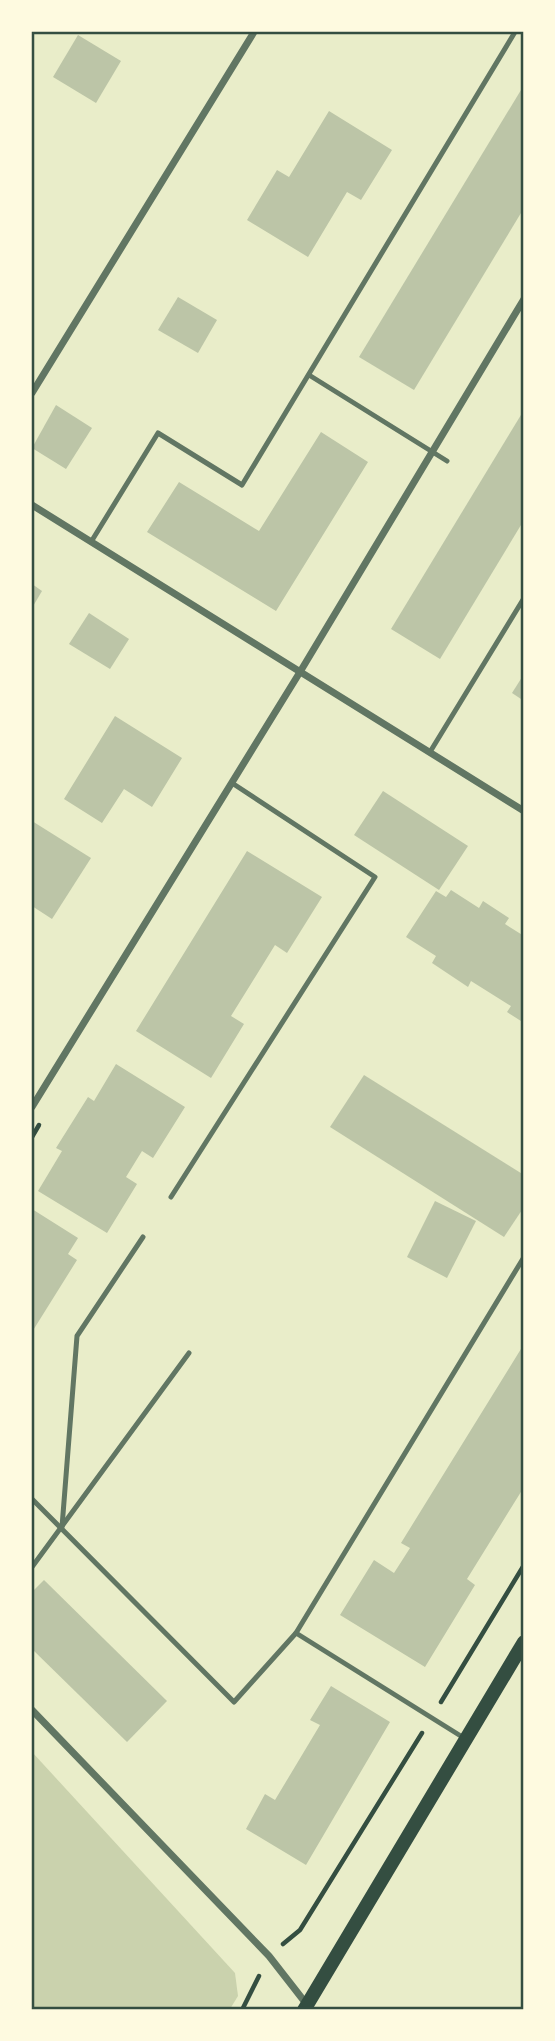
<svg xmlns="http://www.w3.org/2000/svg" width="555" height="2041" viewBox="0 0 555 2041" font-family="'Alegreya Sans',sans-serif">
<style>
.green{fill:#cad2ad}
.building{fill:#bcc5a7}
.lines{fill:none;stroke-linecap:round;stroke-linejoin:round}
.path{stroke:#344e41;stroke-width:4.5}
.service{stroke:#617663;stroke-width:5}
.minor{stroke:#617663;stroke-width:7}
.secondary{stroke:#344e41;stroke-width:14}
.neatline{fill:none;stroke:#344e41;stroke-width:2.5}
</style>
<rect width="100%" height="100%" fill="#e9edc9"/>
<!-- green -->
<path class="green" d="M 32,1752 L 235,1973 L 238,1996 L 230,2009 L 32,2009 Z"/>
<!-- building -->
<g class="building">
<path d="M 78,35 L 121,61 L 96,103 L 53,77 Z"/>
<path d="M 524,85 L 524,208 L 414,390 L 359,357 Z"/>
<path d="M 329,111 L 392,150 L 361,200 L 347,192 L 308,257 L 247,220 L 277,170 L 289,177 Z"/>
<path d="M 178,297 L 217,320 L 198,353 L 158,330 Z"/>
<path d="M 56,405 L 92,428 L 66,469 L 32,448 Z"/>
<path d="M 524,410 L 524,520 L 440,659 L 391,629 Z"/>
<path d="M 321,432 L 368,462 L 276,611 L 147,532 L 179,482 L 259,531 Z"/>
<path d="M 32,584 L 42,591 L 32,608 Z"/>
<path d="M 89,613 L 129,639 L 110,669 L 69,644 Z"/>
<path d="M 524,674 L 524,701 L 512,693 Z"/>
<path d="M 115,716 L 182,758 L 152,807 L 124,789 L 102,823 L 64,799 Z"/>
<path d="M 383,791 L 468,846 L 439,890 L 354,835 Z"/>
<path d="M 32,821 L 91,858 L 52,919 L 32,906 Z"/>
<path d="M 247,851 L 322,897 L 287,953 L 275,945 L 231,1016 L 244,1024 L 211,1078 L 136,1031 Z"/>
<path d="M 451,890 L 479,908 L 483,901 L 509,918 L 505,924 L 524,936 L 524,1023 L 507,1012 L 511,1006 L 471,981 L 468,987 L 432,963 L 436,956 L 406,937 L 436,891 L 446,897 Z"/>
<path d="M 116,1064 L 185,1107 L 153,1158 L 142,1151 L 126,1177 L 137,1184 L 107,1233 L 38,1191 L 62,1151 L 56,1148 L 88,1097 L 94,1101 Z"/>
<path d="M 364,1075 L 524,1175 L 524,1207 L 504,1237 L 330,1127 Z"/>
<path d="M 435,1201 L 476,1221 L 447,1278 L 407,1257 Z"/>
<path d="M 32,1209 L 78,1238 L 68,1254 L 77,1260 L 32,1332 Z"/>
<path d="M 524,1344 L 524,1487 L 467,1579 L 475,1585 L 425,1667 L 340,1615 L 374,1560 L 394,1573 L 410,1548 L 401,1543 Z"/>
<path d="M 44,1580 L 167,1701 L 127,1742 L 32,1649 L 32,1592 Z"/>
<path d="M 331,1686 L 390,1722 L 306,1865 L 246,1829 L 265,1794 L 275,1800 L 320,1725 L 310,1720 Z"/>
</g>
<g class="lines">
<!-- path -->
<g class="path">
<path d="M 32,1137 L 39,1125"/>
<path d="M 441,1702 L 524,1565"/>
<path d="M 283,1944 L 300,1930 L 422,1733"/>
<path d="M 242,2010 L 259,1976"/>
</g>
<!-- service -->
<g class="service">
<path d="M 309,375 L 447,461"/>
<path d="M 91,542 L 158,433 L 242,485 L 515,32"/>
<path d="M 430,752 L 524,598"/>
<path d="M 171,1197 L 375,877 L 232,783"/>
<path d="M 32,1499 L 234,1702 L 296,1633 L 464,1738"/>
<path d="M 62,1527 L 77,1336 L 143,1237"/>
<path d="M 32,1567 L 189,1353"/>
<path d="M 296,1633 L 524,1257"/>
</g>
<!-- minor -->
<g class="minor">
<path d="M 32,393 L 254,32"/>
<path d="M 32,505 L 524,811"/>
<path d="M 32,1107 L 300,672 L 524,299"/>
<path d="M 32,1710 L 269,1956 L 308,2006"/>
</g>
<!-- secondary -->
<path class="secondary" d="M 304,2010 L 524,1642"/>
</g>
<!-- border -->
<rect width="555" height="2041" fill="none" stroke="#fefae0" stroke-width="66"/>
<rect x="33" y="33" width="489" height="1975" class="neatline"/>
</svg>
